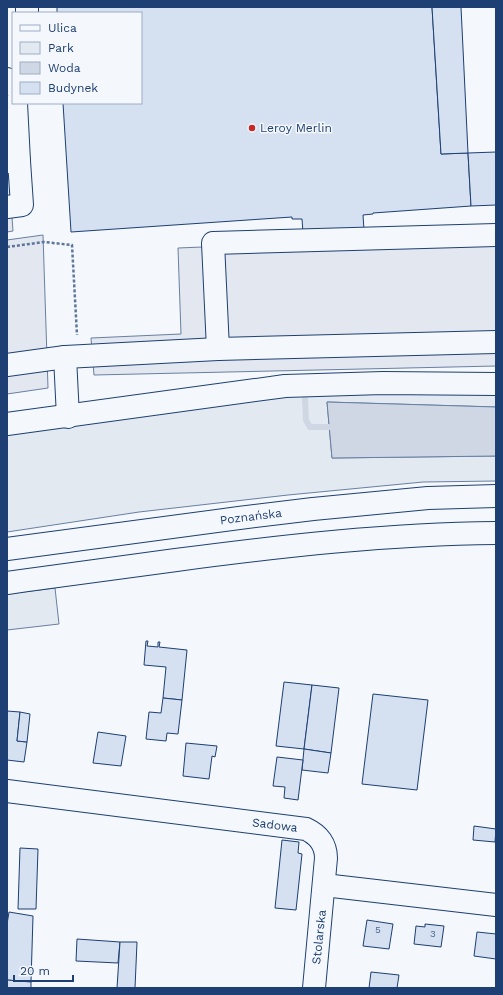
<svg xmlns="http://www.w3.org/2000/svg" width="503" height="995" viewBox="0 0 503 995" font-family="'Work Sans',sans-serif">
<style>
.green{fill:#e3e9f0;stroke:#687fa3}
.parking{fill:#e3e8f0;stroke:#687fa3}
.water{fill:#cfd7e4;stroke:#687fa3}
.lines{fill:none;stroke-linecap:round;stroke-linejoin:round}
.stream{stroke:#cfd7e4;stroke-width:6}
.building{fill:#d5e0f0;stroke:#1d3f73}
.minor-casing{stroke:#1d3f73;stroke-width:24}
.major-casing{stroke:#1d3f73;stroke-width:24}
.path{stroke:#5e769c;stroke-width:2.5;stroke-dasharray:3 2;stroke-linecap:butt}
.minor{stroke:#f4f7fb;stroke-width:22}
.major{stroke:#f4f7fb;stroke-width:22}
.poi-dot{fill:#c62828;stroke:#f4f7fb;stroke-width:1.5}
.labels{text-anchor:middle;stroke-width:3;stroke-linejoin:round;paint-order:stroke}
.number-label{font-size:10px;fill:#4b6792}
.poi-label{font-size:12px;fill:#1d3f73;stroke:#f4f7fb;text-anchor:start}
.street-label{font-size:12px;fill:#1d3f73;stroke:#f4f7fb}
</style>
<rect width="100%" height="100%" fill="#f4f7fb"/>
<!-- green -->
<g class="green">
<path d="M 290,392 L 496,392 L 496,407 L 327,402 L 332,458 L 496,456 L 496,481 L 423,482 L 288,495 L 139,512 L 7,532 L 7,433 Z"/>
<path d="M 55,588 L 59,624 L 7,630 L 7,594 Z"/>
</g>
<!-- parking -->
<g class="parking">
<path d="M 7,151 L 13,231 L 7,232 Z"/>
<path d="M 43,235 L 48,388 L 7,394 L 7,240 Z"/>
<path d="M 496,235 L 496,366 L 94,375 L 91,338 L 181,334 L 178,248 Z"/>
</g>
<!-- water -->
<path class="water" d="M 327,402 L 496,407 L 496,456 L 332,458 Z"/>
<g class="lines">
<!-- stream -->
<path class="stream" d="M 305,398 L 306,420 L 310,427 L 329,427"/>
</g>
<!-- building -->
<g class="building">
<path d="M 57,7 L 432,7 L 441,154 L 468,153 L 471,206 L 373,213 L 373,214 L 363,215 L 364,230 L 303,233 L 302,219 L 292,219 L 292,217 L 71,232 L 63,103 L 141,103 L 141,13 L 57,13 Z"/>
<path d="M 432,7 L 461,7 L 468,153 L 441,154 Z"/>
<path d="M 496,152 L 496,205 L 471,206 L 468,153 Z"/>
<path d="M 146,641 L 148,641 L 147,646 L 158,647 L 158,642 L 160,642 L 159,647 L 187,650 L 182,700 L 163,698 L 166,667 L 144,665 Z"/>
<path d="M 284,682 L 312,685 L 304,749 L 276,746 Z"/>
<path d="M 312,685 L 339,688 L 331,753 L 304,749 Z"/>
<path d="M 373,694 L 428,700 L 417,790 L 362,784 Z"/>
<path d="M 163,698 L 182,700 L 178,734 L 167,733 L 166,741 L 146,739 L 149,712 L 161,713 Z"/>
<path d="M 7,711 L 20,712 L 17,741 L 27,742 L 24,762 L 7,760 Z"/>
<path d="M 20,712 L 30,714 L 27,742 L 17,741 Z"/>
<path d="M 98,732 L 126,736 L 121,766 L 93,763 Z"/>
<path d="M 186,743 L 217,746 L 215,757 L 212,756 L 209,779 L 183,776 Z"/>
<path d="M 304,749 L 331,753 L 328,773 L 302,770 Z"/>
<path d="M 277,757 L 303,760 L 298,800 L 284,798 L 285,787 L 273,786 Z"/>
<path d="M 474,826 L 496,829 L 495,842 L 473,840 Z"/>
<path d="M 282,840 L 299,842 L 298,853 L 302,854 L 296,910 L 275,908 Z"/>
<path d="M 20,848 L 38,849 L 36,909 L 18,909 Z"/>
<path d="M 9,912 L 33,916 L 31,982 L 7,980 L 7,924 Z"/>
<path d="M 367,920 L 393,924 L 389,949 L 363,946 Z"/>
<path d="M 425,924 L 444,926 L 441,947 L 414,944 L 416,926 L 425,927 Z"/>
<path d="M 477,932 L 496,934 L 496,959 L 474,956 Z"/>
<path d="M 77,939 L 120,942 L 118,963 L 76,961 Z"/>
<path d="M 120,942 L 137,942 L 135,988 L 117,988 Z"/>
<path d="M 371,972 L 399,975 L 397,988 L 369,988 Z"/>
<path d="M 7,980 L 31,982 L 31,988 L 7,988 Z"/>
</g>
<g class="lines">
<!-- minor casing -->
<g class="minor-casing">
<g id="minor">
<path d="M 27,7 L 27,13"/>
<path d="M 7,79 L 13,85"/>
<path d="M 8,162 L 19,161 L 16,103"/>
<path d="M 7,207 L 22,205 L 19,161"/>
<path d="M 218,349 L 213,243 L 496,235"/>
<path d="M 7,365 L 65,357"/>
<path d="M 68,417 L 65,357 L 218,349 L 496,342"/>
<path d="M 7,424 L 285,386 L 383,383 L 496,384"/>
<path id="s1" d="M 7,791 L 306,829 C 319,835 326,845 326,858 L 314,988"/>
<path d="M 324,885 L 496,905"/>
</g>
</g>
<!-- major casing -->
<g class="major-casing">
<g id="major">
<path id="s2" d="M 7,549 L 239,518 L 313,509 L 428,498 L 496,496"/>
<path d="M 7,583 C 63,575 119,568 176,560 C 282,546 388,534 496,533"/>
</g>
</g>
<!-- path -->
<path class="path" d="M 7,247 L 44,242 L 72,245 L 77,335"/>
<!-- minor -->
<use href="#minor" class="minor"/>
<!-- major -->
<use href="#major" class="major"/>
</g>
<!-- markers -->
<circle class="poi-dot" cx="252" cy="128" r="4"/>
<g class="labels">
<!-- number labels -->
<g class="number-label">
<text x="378" y="933">5</text>
<text x="433" y="937">3</text>
</g>
<!-- poi labels -->
<g class="poi-label">
<text x="260" y="132">Leroy Merlin</text>
</g>
<!-- street labels -->
<g class="street-label">
<text dy="4" stroke="none"><textPath href="#s2" startOffset="246">Poznańska</textPath></text>
<text dy="4" stroke="none"><textPath href="#s1" startOffset="270">Sadowa</textPath></text>
<text transform="translate(319 937) rotate(-84)" y="4">Stolarska</text>
</g>
</g>
<!-- border -->
<rect width="503" height="995" fill="none" stroke="#1d3f73" stroke-width="16"/>
<!-- legend -->
<rect x="12" y="12" width="130" height="92" fill="#f4f7fb" stroke="#9eadc5"/>
<rect x="20" y="25" width="20" height="6" fill="#f4f7fb" stroke="#9eadc5"/>
<text x="48" y="32" font-size="12" fill="#1d3f73">Ulica</text>
<rect x="20" y="42" width="20" height="12" fill="#e3e9f0" stroke="#9eadc5"/>
<text x="48" y="52" font-size="12" fill="#1d3f73">Park</text>
<rect x="20" y="62" width="20" height="12" fill="#cfd7e4" stroke="#9eadc5"/>
<text x="48" y="72" font-size="12" fill="#1d3f73">Woda</text>
<rect x="20" y="82" width="20" height="12" fill="#d5e0f0" stroke="#9eadc5"/>
<text x="48" y="92" font-size="12" fill="#1d3f73">Budynek</text>
<!-- scale -->
<path d="M14 975v6h59v-6" fill="none" stroke="#1d3f73" stroke-width="2"/>
<text x="20" y="975" font-size="12" fill="#1d3f73" stroke="#f4f7fb" stroke-width="3" paint-order="stroke">20 m</text>
</svg>
